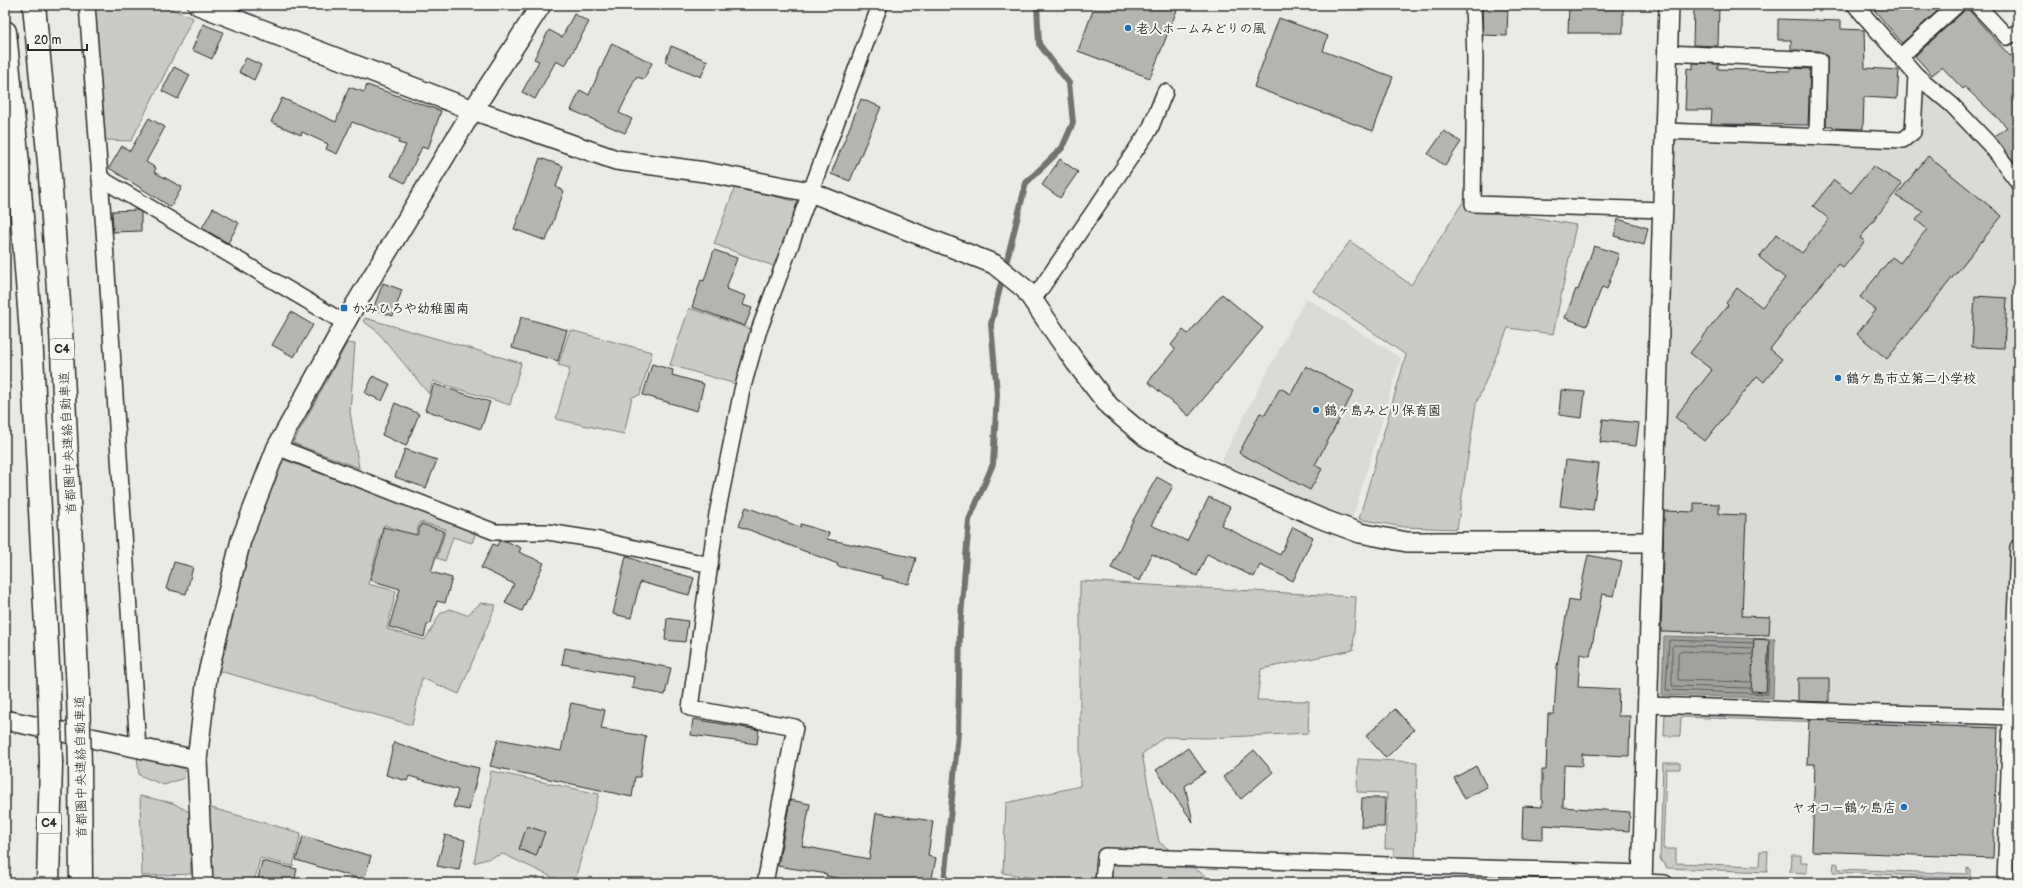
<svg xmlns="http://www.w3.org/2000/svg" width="2023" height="888" viewBox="0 0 2023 888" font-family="'Balsamiq Sans','Klee One',sans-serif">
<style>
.built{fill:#dadad6}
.green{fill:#cacac7;stroke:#7a7a79}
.water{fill:#a1a19e;stroke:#727270}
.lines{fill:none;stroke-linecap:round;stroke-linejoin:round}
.shore{stroke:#5a5a59;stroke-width:1}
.stream{stroke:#727270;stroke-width:6}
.building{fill:#b4b4b1;stroke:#2b2b2b}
.minor-casing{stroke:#2b2b2b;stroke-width:18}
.tertiary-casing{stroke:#2b2b2b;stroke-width:22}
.motorway-casing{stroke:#2b2b2b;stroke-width:25}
.minor{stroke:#f6f6f2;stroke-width:15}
.tertiary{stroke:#f6f6f2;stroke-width:19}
.motorway{stroke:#f6f6f2;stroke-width:22}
.motorway-bridge-casing{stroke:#2b2b2b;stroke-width:25;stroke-linecap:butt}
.motorway-bridge{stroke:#f6f6f2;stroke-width:22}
.poi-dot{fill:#1f6fb2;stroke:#f6f6f2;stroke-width:1.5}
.labels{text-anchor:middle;stroke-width:4;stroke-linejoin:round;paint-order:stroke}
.shield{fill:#f6f6f2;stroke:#686867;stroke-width:1}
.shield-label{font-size:12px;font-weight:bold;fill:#2b2b2b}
.poi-label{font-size:13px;font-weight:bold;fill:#2b2b2b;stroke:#f6f6f2;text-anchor:start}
.street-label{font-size:13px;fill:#2b2b2b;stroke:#f6f6f2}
</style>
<rect width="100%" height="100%" fill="#eaeae6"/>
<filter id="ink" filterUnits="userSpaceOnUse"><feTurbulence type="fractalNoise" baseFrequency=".025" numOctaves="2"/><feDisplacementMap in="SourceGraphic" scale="8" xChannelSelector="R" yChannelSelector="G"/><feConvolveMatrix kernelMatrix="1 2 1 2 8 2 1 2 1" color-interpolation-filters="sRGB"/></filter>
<g filter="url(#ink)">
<!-- built -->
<g class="built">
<path d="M 1916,75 L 2018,182 L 2018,547 L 2011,717 L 1648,705 L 1665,131 L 1817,136 L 1913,132 Z"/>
<path d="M 1306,298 L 1401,358 L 1351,523 L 1221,461 Z"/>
</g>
<!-- green -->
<g class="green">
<path d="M 91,5 L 162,5 L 193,18 L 131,141 L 105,140 L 99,115 Z"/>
<path d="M 735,187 L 798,202 L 776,267 L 714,244 Z"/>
<path d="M 1466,197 L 1520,215 L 1576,225 L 1553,334 L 1508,328 L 1476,404 L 1457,529 L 1404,527 L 1359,519 L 1406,355 L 1313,291 L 1350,241 L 1411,285 Z"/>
<path d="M 689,308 L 751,329 L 736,384 L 670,365 Z"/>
<path d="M 365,318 L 521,363 L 510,405 L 433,381 L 429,394 L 377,331 L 363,321 Z"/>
<path d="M 570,330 L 652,352 L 640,395 L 632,397 L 624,434 L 556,419 L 570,368 L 558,365 Z"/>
<path d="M 347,343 L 355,344 L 350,412 L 359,468 L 293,443 Z"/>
<path d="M 282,459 L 476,532 L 472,543 L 453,537 L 445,561 L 437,558 L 446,529 L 420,522 L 413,542 L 397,537 L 397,529 L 384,525 L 368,584 L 396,591 L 387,629 L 425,640 L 440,614 L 450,609 L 467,615 L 481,603 L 496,605 L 459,694 L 422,678 L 412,725 L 216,670 L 246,554 Z"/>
<path d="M 1080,581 L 1356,597 L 1353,650 L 1261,669 L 1257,700 L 1309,701 L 1308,733 L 1207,738 L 1164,737 L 1142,754 L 1159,842 L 1215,883 L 1067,883 L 1003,873 L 1006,803 L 1080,786 Z"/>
<path d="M 1665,712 L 1995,723 L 1998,728 L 1681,717 L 1680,736 L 1664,736 Z"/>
<path d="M 2018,725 L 2016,845 L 2012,844 Z"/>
<path d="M 137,755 L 185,769 L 184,778 L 164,785 L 139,775 Z"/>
<path d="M 1358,759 L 1417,762 L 1415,862 L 1394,860 L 1394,849 L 1385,849 L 1387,793 L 1357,792 Z"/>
<path d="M 1663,763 L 1680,763 L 1680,769 L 1666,769 L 1663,849 L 1676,849 L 1676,863 L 1759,866 L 1760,851 L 1768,851 L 1767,872 L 1667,868 L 1660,859 Z"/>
<path d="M 491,771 L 599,794 L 574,883 L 565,883 L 503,854 L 474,863 Z"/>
<path d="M 140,796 L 173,803 L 189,812 L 191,874 L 142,876 Z"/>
<path d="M 208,807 L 301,833 L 293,866 L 260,858 L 254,883 L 212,883 Z"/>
<path d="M 1792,855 L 1801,855 L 1801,862 L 1807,862 L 1807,873 L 1790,872 L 1791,857 Z"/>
<path d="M 1834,863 L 1838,864 L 1838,869 L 1967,874 L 1967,868 L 1970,869 L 1970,878 L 1833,872 Z"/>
</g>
<!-- water -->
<path class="water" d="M 1664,636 L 1775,639 L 1773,698 L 1662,695 Z"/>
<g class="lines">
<!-- shore -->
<g class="shore">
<path d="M 1753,643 L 1669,640 L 1666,690 L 1768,694 L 1770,643"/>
<path d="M 1750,682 L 1678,680 L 1678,653 L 1680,651 L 1752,654"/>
<path d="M 1750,688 L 1672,686 L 1672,647 L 1674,645 L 1753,648"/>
</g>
<!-- stream -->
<path class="stream" d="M 944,883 L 958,733 L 960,629 L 969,520 L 993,464 L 997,394 L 991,324 L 1026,183 L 1062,148 L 1073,123 L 1069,83 L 1039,44 L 1037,5"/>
</g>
<!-- building -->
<g class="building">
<path d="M 1095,5 L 1179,5 L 1150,78 L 1078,51 Z"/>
<path d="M 1482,5 L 1508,5 L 1507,36 L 1483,35 Z"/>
<path d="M 1569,5 L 1623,5 L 1623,33 L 1568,33 Z"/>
<path d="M 1694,5 L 1719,6 L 1718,46 L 1693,45 Z"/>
<path d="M 1870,5 L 1944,5 L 1902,43 Z"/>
<path d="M 1966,5 L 1968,5 L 1970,11 L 1981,24 L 2010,56 L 2018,50 L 2018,167 L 1994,137 L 2007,127 L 1965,87 L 1963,89 L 1942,67 L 1932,75 L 1915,56 L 1963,12 Z"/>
<path d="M 574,14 L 589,22 L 565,66 L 556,61 L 535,99 L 522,92 L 539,61 L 534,59 L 549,30 L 562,37 Z"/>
<path d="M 1279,18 L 1328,36 L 1323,51 L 1393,77 L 1373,131 L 1254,87 Z"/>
<path d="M 1778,19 L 1841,21 L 1841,29 L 1864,30 L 1865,68 L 1899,70 L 1897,99 L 1864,97 L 1863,129 L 1833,128 L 1833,126 L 1826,126 L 1827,56 L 1819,51 L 1791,50 L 1791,40 L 1778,40 Z"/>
<path d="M 203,24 L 223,32 L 212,59 L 192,50 Z"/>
<path d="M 612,43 L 652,63 L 644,79 L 636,77 L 619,113 L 632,119 L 625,133 L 571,110 L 580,90 L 589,95 Z"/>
<path d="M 671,46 L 708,61 L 701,77 L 665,62 Z"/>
<path d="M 246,58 L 261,65 L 254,80 L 239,72 Z"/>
<path d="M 1693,63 L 1718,64 L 1718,69 L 1790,71 L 1790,68 L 1810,69 L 1808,125 L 1711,124 L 1712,110 L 1685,110 L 1687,68 L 1693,69 Z"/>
<path d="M 174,67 L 190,75 L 178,99 L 162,91 Z"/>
<path d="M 367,85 L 441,111 L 428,149 L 422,147 L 405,183 L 391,176 L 406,145 L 398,143 L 399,139 L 352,122 L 337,154 L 326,149 L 328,144 L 302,132 L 301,135 L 271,122 L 282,98 L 336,122 L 349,87 L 364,92 Z"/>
<path d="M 861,99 L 881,107 L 850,181 L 831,174 Z"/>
<path d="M 149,118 L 165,127 L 146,162 L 156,168 L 154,172 L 182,187 L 171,207 L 109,168 L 122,146 L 130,151 Z"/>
<path d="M 1444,131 L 1461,142 L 1445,166 L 1428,154 Z"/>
<path d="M 1928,156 L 2002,216 L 1887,359 L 1857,334 L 1876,310 L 1860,297 L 1892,257 L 1900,263 L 1927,229 L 1916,220 L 1923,212 L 1896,196 Z"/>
<path d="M 540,158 L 563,166 L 556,187 L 564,191 L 546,241 L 514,229 Z"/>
<path d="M 1060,159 L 1078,172 L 1060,198 L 1042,185 Z"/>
<path d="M 1873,166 L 1902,184 L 1860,238 L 1865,241 L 1843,268 L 1838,264 L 1770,349 L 1782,359 L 1764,382 L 1757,376 L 1705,441 L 1675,417 L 1712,370 L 1690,353 L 1728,305 L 1726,303 L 1737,288 L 1762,307 L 1785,278 L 1759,257 L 1777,234 L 1802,253 L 1829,219 L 1813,206 L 1834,180 L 1851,193 Z"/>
<path d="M 213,208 L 239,223 L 228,243 L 202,228 Z"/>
<path d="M 137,210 L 141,212 L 141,231 L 113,232 L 112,211 Z"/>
<path d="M 1618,219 L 1648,228 L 1644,245 L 1614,236 Z"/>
<path d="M 1594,246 L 1619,254 L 1607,289 L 1602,287 L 1587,326 L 1565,318 L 1576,289 L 1578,290 Z"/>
<path d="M 714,250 L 737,258 L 726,289 L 746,296 L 743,305 L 752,308 L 745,326 L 692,307 L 701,280 L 704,281 Z"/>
<path d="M 383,283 L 402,290 L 393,316 L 373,309 Z"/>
<path d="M 1222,294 L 1263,328 L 1189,416 L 1148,382 L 1175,349 L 1171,345 L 1183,330 L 1188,334 Z"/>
<path d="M 1975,296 L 2007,298 L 2004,348 L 1972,347 Z"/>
<path d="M 291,312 L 313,325 L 294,357 L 272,345 Z"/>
<path d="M 521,317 L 567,330 L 558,361 L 512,348 Z"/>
<path d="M 652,364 L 673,370 L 672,375 L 704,384 L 697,411 L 643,395 Z"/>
<path d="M 1306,366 L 1354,391 L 1315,465 L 1322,469 L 1310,490 L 1239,453 L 1260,413 L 1265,415 L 1280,388 L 1291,394 Z"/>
<path d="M 373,376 L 390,384 L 382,401 L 365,393 Z"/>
<path d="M 434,384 L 490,402 L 481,429 L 425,410 Z"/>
<path d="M 1561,390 L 1585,392 L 1582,418 L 1559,415 Z"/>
<path d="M 395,403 L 419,414 L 406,446 L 382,435 Z"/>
<path d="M 1603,419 L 1639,423 L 1636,446 L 1600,442 Z"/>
<path d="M 405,449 L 437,460 L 426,488 L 395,477 Z"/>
<path d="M 1566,460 L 1599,464 L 1593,510 L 1560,506 Z"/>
<path d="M 1157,477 L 1173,486 L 1151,525 L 1187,541 L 1209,497 L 1230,507 L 1221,525 L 1280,555 L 1293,527 L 1313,537 L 1293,581 L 1260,565 L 1254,577 L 1207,554 L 1197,576 L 1152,554 L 1140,581 L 1111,568 L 1132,522 Z"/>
<path d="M 1694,503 L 1719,504 L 1719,514 L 1746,515 L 1742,616 L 1770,617 L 1769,635 L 1661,632 L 1664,511 L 1694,512 Z"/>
<path d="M 746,507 L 800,527 L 801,524 L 829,533 L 827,539 L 916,558 L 909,584 L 882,578 L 882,576 L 837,566 L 838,564 L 739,526 Z"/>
<path d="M 421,524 L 444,531 L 431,572 L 452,578 L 445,603 L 437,601 L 431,623 L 427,625 L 424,637 L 389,627 L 400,589 L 370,580 L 380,547 L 383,527 L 417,535 Z"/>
<path d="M 499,541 L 506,541 L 521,548 L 519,552 L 544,563 L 522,611 L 505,603 L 514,584 L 481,568 L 493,544 L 497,546 Z"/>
<path d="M 1588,555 L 1622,562 L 1614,596 L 1602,594 L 1590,656 L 1580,654 L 1578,687 L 1619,689 L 1618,716 L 1630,716 L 1629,756 L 1582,754 L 1582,766 L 1564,765 L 1563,807 L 1630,812 L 1629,831 L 1543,825 L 1543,839 L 1522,838 L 1523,806 L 1542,807 L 1542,770 L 1546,770 L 1548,714 L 1554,714 L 1557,666 L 1569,600 L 1578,602 Z"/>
<path d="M 626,556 L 654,567 L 694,578 L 689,595 L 640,582 L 631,618 L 613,614 Z"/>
<path d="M 174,562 L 193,567 L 186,594 L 166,589 Z"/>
<path d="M 667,618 L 688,621 L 685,642 L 665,640 Z"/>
<path d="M 1754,639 L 1769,640 L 1766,692 L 1751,691 Z"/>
<path d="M 565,648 L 671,668 L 665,695 L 632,688 L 634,677 L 562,664 Z"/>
<path d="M 1798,678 L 1829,678 L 1829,702 L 1798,701 Z"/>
<path d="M 571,703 L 605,710 L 601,729 L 646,736 L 640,777 L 635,777 L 632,797 L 490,766 L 498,739 L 561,751 Z"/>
<path d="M 1395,709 L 1414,730 L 1386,758 L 1366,736 Z"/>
<path d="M 693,719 L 759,730 L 757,744 L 691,735 Z"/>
<path d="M 1809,719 L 1829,720 L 1829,722 L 1998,728 L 1993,858 L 1812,851 L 1815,764 L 1807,764 Z"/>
<path d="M 394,742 L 447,761 L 479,768 L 469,810 L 453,807 L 458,790 L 409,776 L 407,781 L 386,775 Z"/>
<path d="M 1188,748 L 1205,772 L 1185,786 L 1193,822 L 1156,770 Z"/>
<path d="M 1254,750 L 1273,772 L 1241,799 L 1223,777 Z"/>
<path d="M 1476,766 L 1487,787 L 1465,799 L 1454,778 Z"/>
<path d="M 1362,798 L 1385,798 L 1384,827 L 1361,827 Z"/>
<path d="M 790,800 L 810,804 L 802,846 L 869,859 L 876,813 L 933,821 L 928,856 L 936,858 L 931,883 L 864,883 L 826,876 L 827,874 L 778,866 Z"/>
<path d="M 527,826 L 545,832 L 536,856 L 519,849 Z"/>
<path d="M 445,835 L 465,840 L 459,870 L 437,866 Z"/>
<path d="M 303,836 L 371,856 L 364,880 L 296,860 Z"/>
<path d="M 262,861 L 297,869 L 294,883 L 257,883 Z"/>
</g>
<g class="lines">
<!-- minor casing -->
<g class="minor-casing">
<g id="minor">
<path d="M 87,5 L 106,257 L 138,748"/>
<path d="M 1473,5 L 1475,59 L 1473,204 L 1663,210"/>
<path d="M 1855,5 L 1916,75 L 1952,105 L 1992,147 L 2018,182"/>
<path d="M 1977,5 L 2007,37 L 2018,32"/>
<path d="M 1667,53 L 1819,60 L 1817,136"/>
<path d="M 1900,57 L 1957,5"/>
<path d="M 1665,131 L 1903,140 L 1913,132 L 1916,75"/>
<path d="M 100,178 L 345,323"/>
<path d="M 1033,300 L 1150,129 L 1165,92"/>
<path d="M 277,447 L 495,532 L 548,532 L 599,540 L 710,565"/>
<path d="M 1648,705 L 2011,717 L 2005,883"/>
<path d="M 2011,717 L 2018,547"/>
<path d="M 1642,882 L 1665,883"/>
<path d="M 765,883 L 795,727 L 690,708 L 717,514 L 742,390 L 758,333 L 880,5"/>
<path d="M 1103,883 L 1105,856 L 1642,873"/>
</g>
</g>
<!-- tertiary casing -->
<g class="tertiary-casing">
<g id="tertiary">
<path d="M 198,5 L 473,110 L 616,160 L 705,172 L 810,192 L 994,264 L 1025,289 L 1076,363 L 1109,406 L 1146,437 L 1193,463 L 1322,519 L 1360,533 L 1407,542 L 1652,542"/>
<path d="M 5,720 L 197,760"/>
<path d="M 203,883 L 197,760 L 207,677 L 241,540 L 277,447 L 354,307 L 473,110 L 541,5"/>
<path d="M 1642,883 L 1669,5"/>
</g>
</g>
<!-- motorway casing -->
<g class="motorway-casing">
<g id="motorway">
<path d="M 34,5 L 49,163 L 61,331 L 78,694"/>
<path d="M 5,32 L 18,164 L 31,334 L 49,686"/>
<path d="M 80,766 L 81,883"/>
<path d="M 48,883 L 51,763"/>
</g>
</g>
<!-- minor -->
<use href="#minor" class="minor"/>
<!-- tertiary -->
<use href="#tertiary" class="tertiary"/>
<!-- motorway -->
<use href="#motorway" class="motorway"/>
<!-- motorway-bridge casing -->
<g class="motorway-bridge-casing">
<g id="motorway-bridge">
<path d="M 49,686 L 51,763"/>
<path d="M 78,694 L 80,766"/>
</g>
</g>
<!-- motorway-bridge -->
<use href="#motorway-bridge" class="motorway-bridge"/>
</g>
</g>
<!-- markers -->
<g class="poi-dot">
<circle cx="1128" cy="28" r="4"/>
<rect x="340" y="304" width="8" height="8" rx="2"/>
<circle cx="1838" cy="378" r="4"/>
<circle cx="1316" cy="410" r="4"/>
<circle cx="1904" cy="807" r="4"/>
</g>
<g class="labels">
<!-- shield labels -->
<g class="shield">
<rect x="50" y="339" width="24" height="20" rx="3"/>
<rect x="37" y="813" width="24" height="20" rx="3"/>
</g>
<g class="shield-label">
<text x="62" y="353">C4</text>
<text x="49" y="827">C4</text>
</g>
<!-- poi labels -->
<g class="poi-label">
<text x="1136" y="33">老人ホームみどりの風</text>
<text x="352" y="313">かみひろや幼稚園南</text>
<text x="1846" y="383">鶴ケ島市立第二小学校</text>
<text x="1324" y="415">鶴ヶ島みどり保育園</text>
<text x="1896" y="812" text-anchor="end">ヤオコー鶴ヶ島店</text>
</g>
<!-- street labels -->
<g class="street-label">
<text transform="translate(67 443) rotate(-93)" y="5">首都圏中央連絡自動車道</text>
<text transform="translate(80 767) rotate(-91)" y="5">首都圏中央連絡自動車道</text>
</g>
</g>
<!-- margin -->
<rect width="2023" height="888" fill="none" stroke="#f6f6f2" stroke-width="20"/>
<rect x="10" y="10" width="2003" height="868" fill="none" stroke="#2b2b2b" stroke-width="1.5" filter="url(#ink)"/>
<!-- scale -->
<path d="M28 44v6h59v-6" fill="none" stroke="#2b2b2b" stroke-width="2"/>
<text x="34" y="44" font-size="12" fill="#2b2b2b" stroke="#f6f6f2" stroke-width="3" paint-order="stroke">20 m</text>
</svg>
